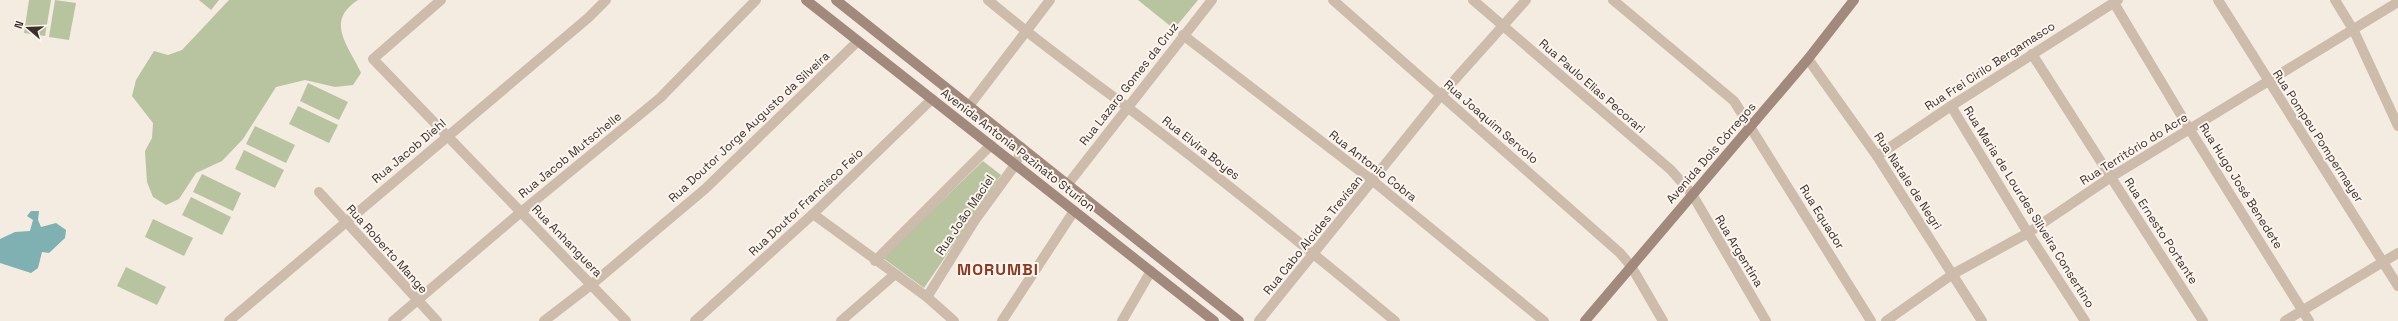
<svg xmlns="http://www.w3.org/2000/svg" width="2398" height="321" viewBox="0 0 2398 321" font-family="'Space Grotesk',sans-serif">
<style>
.green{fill:#b8c4a0}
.water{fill:#7fb0b2}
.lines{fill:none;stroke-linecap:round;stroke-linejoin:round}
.street{stroke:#cdbbac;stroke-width:10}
.secondary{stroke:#a18a7d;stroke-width:10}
.labels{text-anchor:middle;stroke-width:4;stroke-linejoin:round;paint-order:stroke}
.street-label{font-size:12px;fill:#3b302b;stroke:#fbf5ee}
.district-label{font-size:16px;font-weight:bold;letter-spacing:1px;fill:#8c3b22;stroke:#fbf5ee}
</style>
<rect width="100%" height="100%" fill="#f4ebe1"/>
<!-- green -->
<g class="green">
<path d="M 29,0 L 51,0 L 45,36 L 24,33 Z"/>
<path d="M 55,0 L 76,3 L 69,40 L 49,37 Z"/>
<path d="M 199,0 L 219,0 L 211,10 Z"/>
<path d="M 229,0 L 358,0 C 324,22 349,46 361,73 L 353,85 L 335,87 L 305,80 L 276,87 L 243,139 L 222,161 L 196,173 L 179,199 L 166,205 L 153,197 L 147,182 L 145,151 L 152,138 L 153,123 L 132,96 L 136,80 L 154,51 L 168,55 L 182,50 Z"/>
<path d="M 1138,0 L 1198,0 L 1174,29 Z"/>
<path d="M 308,83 L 348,102 L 339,120 L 300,101 Z"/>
<path d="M 298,106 L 338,125 L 329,143 L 289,124 Z"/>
<path d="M 255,126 L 295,145 L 286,163 L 246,144 Z"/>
<path d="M 244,150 L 284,170 L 275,188 L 235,169 Z"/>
<path d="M 983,161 L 1001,175 L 924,288 L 883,258 Z"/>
<path d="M 202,174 L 241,193 L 233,211 L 193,192 Z"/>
<path d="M 191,197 L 231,217 L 222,235 L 182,215 Z"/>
<path d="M 153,219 L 193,238 L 184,256 L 145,237 Z"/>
<path d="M 126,267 L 166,287 L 157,305 L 117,286 Z"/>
</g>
<!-- water -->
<path class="water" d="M 31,211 L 39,211 L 38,220 L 41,227 L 56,223 L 66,230 L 65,238 L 49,253 L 42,252 L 38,268 L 31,273 L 0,263 L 0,239 L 15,232 L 30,231 L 33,220 L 27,216 Z"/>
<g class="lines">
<!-- street -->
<g class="street">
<path d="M 441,0 L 373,59 L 626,321"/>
<path d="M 988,0 C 1033,38 1080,72 1127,107 C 1218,176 1307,248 1395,321"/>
<path d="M 1333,0 L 1620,253 L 1631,266 L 1663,321"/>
<path d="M 1473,0 L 1671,170 L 1692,194 L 1766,321"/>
<path d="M 1613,0 L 1734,101 L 1871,321"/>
<path d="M 2218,0 L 2398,286"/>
<path d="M 2335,0 L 2354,31 L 2398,126"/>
<path d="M 2114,3 L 2190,130 L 2309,321"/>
<path d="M 1183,35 L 1373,181 L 1544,321"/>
<path d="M 2032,54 L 2203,321"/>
<path d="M 1808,59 L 1877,156 L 1982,321"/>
<path d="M 969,106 L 1050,0"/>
<path d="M 1951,106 L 2028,233 L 2085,321"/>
<path d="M 1877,156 L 1951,106 L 2118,0"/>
<path d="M 1068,184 L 1212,0"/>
<path d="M 319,192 L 437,321"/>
<path d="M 813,214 L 927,297 L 954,321"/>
<path d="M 875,261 L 991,145"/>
<path d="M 927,297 L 975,220 L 1015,165 L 1021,151 L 1021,147"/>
<path d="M 229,321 L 588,18 L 606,0"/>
<path d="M 393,321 L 521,212 L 660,98 L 756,0"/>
<path d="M 544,321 L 591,285 L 705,189 L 858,41"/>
<path d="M 695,321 L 813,214 L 932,99"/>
<path d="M 841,321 L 894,275"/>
<path d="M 1002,321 L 1074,211"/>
<path d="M 1122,321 L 1151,271"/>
<path d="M 1259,321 L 1441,95 L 1526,0"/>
<path d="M 1886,321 L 1953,274 L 2028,233 L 2111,177 L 2398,2"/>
<path d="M 2285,321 L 2398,253"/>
</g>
<!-- secondary -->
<g class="secondary">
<path d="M 806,0 L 1214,321"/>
<path d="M 836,0 L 1239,321"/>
<path d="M 1585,321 L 1808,59 L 1854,0"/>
</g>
</g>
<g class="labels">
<!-- street labels -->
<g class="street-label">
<text transform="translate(1990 66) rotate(-33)" y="4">Rua Frei Cirilo Bergamasco</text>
<text transform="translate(1129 84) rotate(-52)" y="4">Rua Lazaro Gomes da Cruz</text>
<text transform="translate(1592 86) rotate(41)" y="4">Rua Paulo Elias Pecorari</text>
<text transform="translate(1491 122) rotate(41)" y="4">Rua Joaquim Servolo</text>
<text transform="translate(749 127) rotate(-43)" y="4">Rua Doutor Jorge Augusto da Silveira</text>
<text transform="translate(2318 136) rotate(57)" y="4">Rua Pompeu Pompermayer</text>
<text transform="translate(1201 148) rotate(38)" y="4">Rua Elvira Boyes</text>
<text transform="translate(2134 149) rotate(-32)" y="4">Rua Território do Acre</text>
<text transform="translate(1018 150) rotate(38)" y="4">Avenida Antonia Pazinato Sturion</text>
<text transform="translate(409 151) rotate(-40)" y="4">Rua Jacob Diehl</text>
<text transform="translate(1711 153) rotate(-49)" y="4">Avenida Dois Córregos</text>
<text transform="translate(570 155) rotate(-39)" y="4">Rua Jacob Mutschelle</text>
<text transform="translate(1373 166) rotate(38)" y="4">Rua Antonio Cobra</text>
<text transform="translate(1908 181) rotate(57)" y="4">Rua Natale de Negri</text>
<text transform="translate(2241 186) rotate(58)" y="4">Rua Hugo José Benedete</text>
<text transform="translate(806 202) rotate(-43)" y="4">Rua Doutor Francisco Feio</text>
<text transform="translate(2029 207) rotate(58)" y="4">Rua Maria de Lourdes Silveira Consertino</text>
<text transform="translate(965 215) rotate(-56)" y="4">Rua João Maciel</text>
<text transform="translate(1822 217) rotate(58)" y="4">Rua Equador</text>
<text transform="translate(2161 231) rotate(57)" y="4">Rua Ernesto Portante</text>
<text transform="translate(1313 235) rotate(-51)" y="4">Rua Cabo Alcides Trevisan</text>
<text transform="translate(567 241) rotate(46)" y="4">Rua Anhanguera</text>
<text transform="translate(387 249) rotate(48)" y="4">Rua Roberto Mange</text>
<text transform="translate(1739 251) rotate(59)" y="4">Rua Argentina</text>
</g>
<!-- district labels -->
<g class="district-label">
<text x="998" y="275">MORUMBI</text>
</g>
</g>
<!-- north arrow -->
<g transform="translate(28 28) rotate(289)" stroke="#fbf5ee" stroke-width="3" paint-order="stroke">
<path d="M0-3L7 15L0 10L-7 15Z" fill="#3b302b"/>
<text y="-6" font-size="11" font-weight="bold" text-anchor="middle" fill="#3b302b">N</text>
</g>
</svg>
